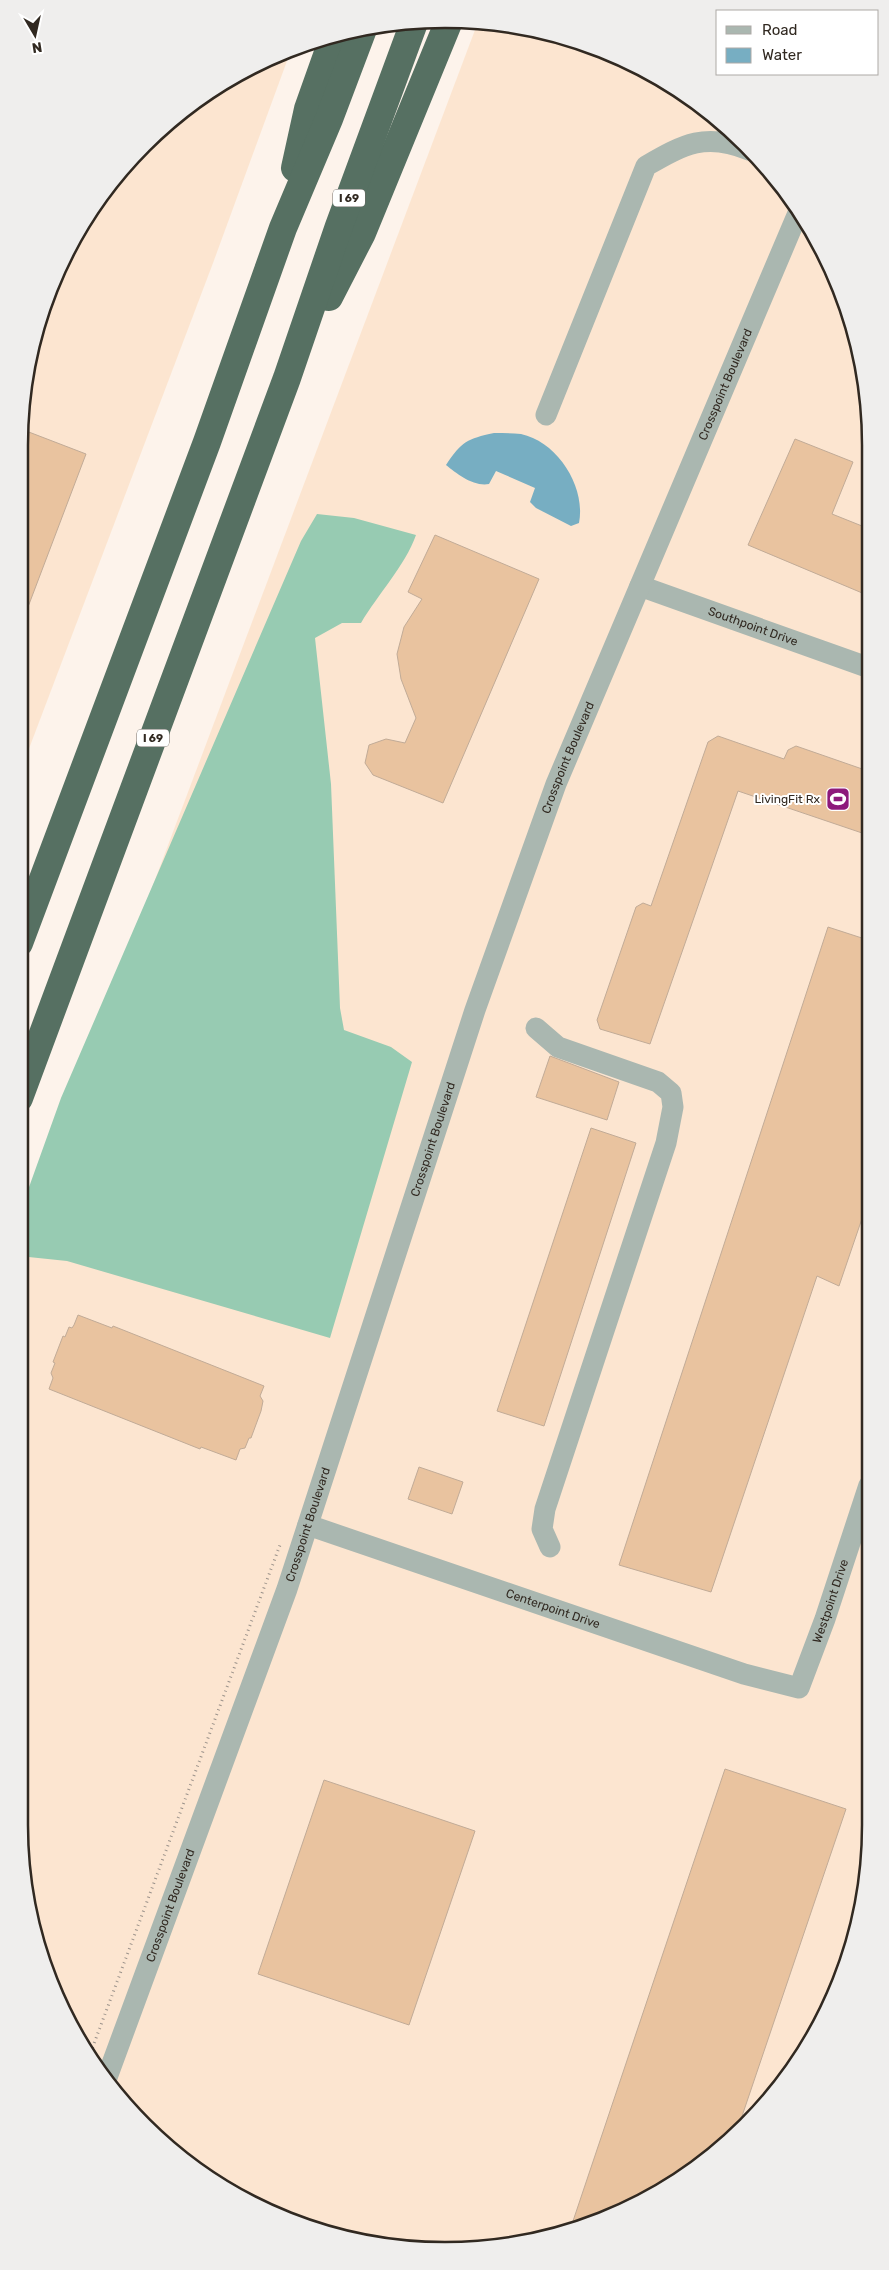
<svg xmlns="http://www.w3.org/2000/svg" width="889" height="2270" viewBox="0 0 889 2270" font-family="Rubik,sans-serif">
<style>
.built{fill:#fce5d0}
.forest{fill:#97cbb2}
.water{fill:#77aec2}
.building{fill:#e9c39f;stroke:#c1ab97}
.lines{fill:none;stroke-linecap:round;stroke-linejoin:round}
.path{stroke:#9c938b;stroke-width:3;stroke-dasharray:1 4;stroke-linecap:butt}
.minor{stroke:#aab7b0;stroke-width:21}
.highway{stroke:#567062;stroke-width:28}
.labels{text-anchor:middle;stroke-width:4;stroke-linejoin:round;paint-order:stroke}
.shield{fill:#fff;stroke:#6f6964;stroke-width:1}
.shield-label{font-size:11px;font-weight:bold;fill:#312921}
.street-label{font-size:12px;fill:#312921;stroke:#fff}
.poi-label{font-size:12px;fill:#312921;stroke:#fff;text-anchor:end}
.rim{fill:none;stroke:#312921;stroke-width:2.5}
</style>
<rect width="100%" height="100%" fill="#fdf3eb"/>
<!-- built -->
<g class="built">
<path d="M 478,22 L 500,22 L 581,41 L 681,91 L 765,164 L 826,256 L 867,389 L 870,1825 L 848,1962 L 782,2085 L 681,2180 L 608,2219 L 528,2243 L 389,2248 L 308,2229 L 232,2194 L 124,2106 L 76,2038 L 41,1963 L 19,1825 L 19,1241 Z"/>
<path d="M 291,50 L 213,263 L 19,775 L 19,445 L 41,308 L 76,232 L 124,164 L 185,107 L 256,63 Z"/>
</g>
<!-- forest -->
<path class="forest" d="M 317,514 L 354,518 L 416,535 C 405,566 378,594 361,623 L 342,623 L 315,638 L 331,784 L 340,1008 L 344,1030 L 391,1047 L 412,1062 L 330,1338 L 67,1261 L 19,1256 L 19,1215 L 61,1098 L 301,541 Z"/>
<!-- water -->
<path class="water" d="M 494,433 C 503,433 512,433 521,434 C 558,442 586,487 579,523 L 571,526 L 536,508 L 530,502 L 535,488 L 496,471 L 489,484 C 474,487 457,474 446,465 C 462,441 467,439 494,433 Z"/>
<!-- building -->
<g class="building">
<path d="M 21,429 L 86,454 L 20,628 L 19,444 Z"/>
<path d="M 795,439 L 853,462 L 832,514 L 867,528 L 867,595 L 748,545 Z"/>
<path d="M 435,535 L 539,579 L 443,803 L 373,775 L 365,763 L 369,745 L 386,739 L 405,743 L 416,718 L 401,679 L 397,654 L 404,627 L 422,599 L 408,592 Z"/>
<path d="M 718,736 L 784,759 L 788,750 L 796,746 L 868,771 L 868,835 L 738,791 L 650,1044 L 600,1029 L 597,1020 L 636,907 L 643,903 L 651,906 L 708,742 Z"/>
<path d="M 828,927 L 868,940 L 869,1198 L 839,1286 L 817,1276 L 711,1592 L 619,1565 Z"/>
<path d="M 550,1056 L 619,1082 L 607,1120 L 536,1097 Z"/>
<path d="M 591,1128 L 636,1143 L 544,1426 L 497,1411 Z"/>
<path d="M 78,1315 L 112,1328 L 113,1326 L 264,1386 L 260,1396 L 263,1401 L 261,1411 L 251,1438 L 249,1438 L 245,1448 L 240,1449 L 236,1460 L 201,1447 L 200,1449 L 49,1389 L 53,1378 L 51,1373 L 55,1363 L 53,1362 L 63,1336 L 65,1337 L 69,1327 L 72,1328 L 74,1325 Z"/>
<path d="M 419,1467 L 463,1482 L 452,1514 L 408,1499 Z"/>
<path d="M 725,1769 L 846,1809 L 739,2125 L 681,2180 L 608,2219 L 570,2230 Z"/>
<path d="M 324,1780 L 475,1831 L 409,2025 L 258,1974 Z"/>
</g>
<g class="lines">
<!-- path -->
<path class="path" d="M 89,2057 L 280,1545"/>
<!-- minor -->
<g class="minor">
<path d="M 546,415 L 646,166 C 684,144 706,132 749,150"/>
<path id="s1" d="M 640,586 L 867,667"/>
<path d="M 536,1028 L 558,1047 L 658,1082 L 671,1093 L 673,1107 L 666,1143 L 545,1509 L 542,1529 L 550,1547"/>
<path id="s2" d="M 308,1525 L 744,1674 L 799,1688 L 825,1619 L 869,1485"/>
<path id="s3" d="M 106,2080 L 287,1589 L 475,1010 L 556,784 L 798,213"/>
</g>
<!-- highway -->
<g class="highway">
<path d="M 295,168 L 308,109 L 335,33"/>
<path d="M 329,297 L 362,233 L 449,21"/>
<path d="M 19,943 L 207,442 L 283,228 L 329,119 L 363,29"/>
<path d="M 19,1098 L 287,378 L 339,226 L 415,20"/>
</g>
</g>
<!-- icons -->
<defs>
<g id="stadium-square" transform="scale(1.25)"><rect x="-9" y="-9" width="18" height="18" rx="4" fill="#8d197b" stroke="#fff"/><path d="M0-5a6.5 5 0 1 0 0 10a6.5 5 0 1 0 0-10ZM-3.5-1.8h7v3.6h-7Z" fill="#fff"/></g>
</defs>
<g fill-rule="evenodd">
<use href="#stadium-square" x="838" y="799"/>
</g>
<g class="labels">
<!-- shield labels -->
<g class="shield">
<rect x="333" y="189.5" width="32" height="17" rx="4"/>
<rect x="137" y="729.5" width="32" height="17" rx="4"/>
</g>
<g class="shield-label">
<text x="349" y="202">I 69</text>
<text x="153" y="742">I 69</text>
</g>
<!-- street labels -->
<g class="street-label">
<text dy="4" stroke="none"><textPath href="#s3" startOffset="1806">Crosspoint Boulevard</textPath></text>
<text dy="4" stroke="none"><textPath href="#s1" startOffset="120">Southpoint Drive</textPath></text>
<text dy="4" stroke="none"><textPath href="#s3" startOffset="1401">Crosspoint Boulevard</textPath></text>
<text dy="4" stroke="none"><textPath href="#s3" startOffset="996">Crosspoint Boulevard</textPath></text>
<text dy="4" stroke="none"><textPath href="#s3" startOffset="591">Crosspoint Boulevard</textPath></text>
<text dy="4" stroke="none"><textPath href="#s2" startOffset="610">Westpoint Drive</textPath></text>
<text dy="4" stroke="none"><textPath href="#s2" startOffset="259">Centerpoint Drive</textPath></text>
<text dy="4" stroke="none"><textPath href="#s3" startOffset="186">Crosspoint Boulevard</textPath></text>
</g>
<!-- poi labels -->
<g class="poi-label">
<text x="820" y="803">LivingFit Rx</text>
</g>
</g>
<!-- crop -->
<path d="M0 0H889V2270H0ZM445 28H445A417 417 0 0 1 862 445V1825A417 417 0 0 1 445 2242H445A417 417 0 0 1 28 1825V445A417 417 0 0 1 445 28Z" fill="#efeeed" fill-rule="evenodd"/>
<path class="rim" d="M445 28H445A417 417 0 0 1 862 445V1825A417 417 0 0 1 445 2242H445A417 417 0 0 1 28 1825V445A417 417 0 0 1 445 28Z"/>
<!-- legend -->
<rect x="716" y="10" width="162" height="65" fill="#ffffff" stroke="#ada9a6"/>
<rect x="726" y="26" width="25" height="8" fill="#aab7b0" stroke="#ada9a6"/>
<text x="762" y="35" font-size="15" fill="#312921">Road</text>
<rect x="726" y="48" width="25" height="15" fill="#77aec2" stroke="#ada9a6"/>
<text x="762" y="60" font-size="15" fill="#312921">Water</text>
<!-- north arrow -->
<g transform="translate(35 35) rotate(171)" stroke="#ffffff" stroke-width="4" paint-order="stroke">
<path d="M0-4L9 19L0 12L-9 19Z" fill="#312921"/>
<text y="-8" font-size="14" font-weight="bold" text-anchor="middle" fill="#312921">N</text>
</g>
</svg>
